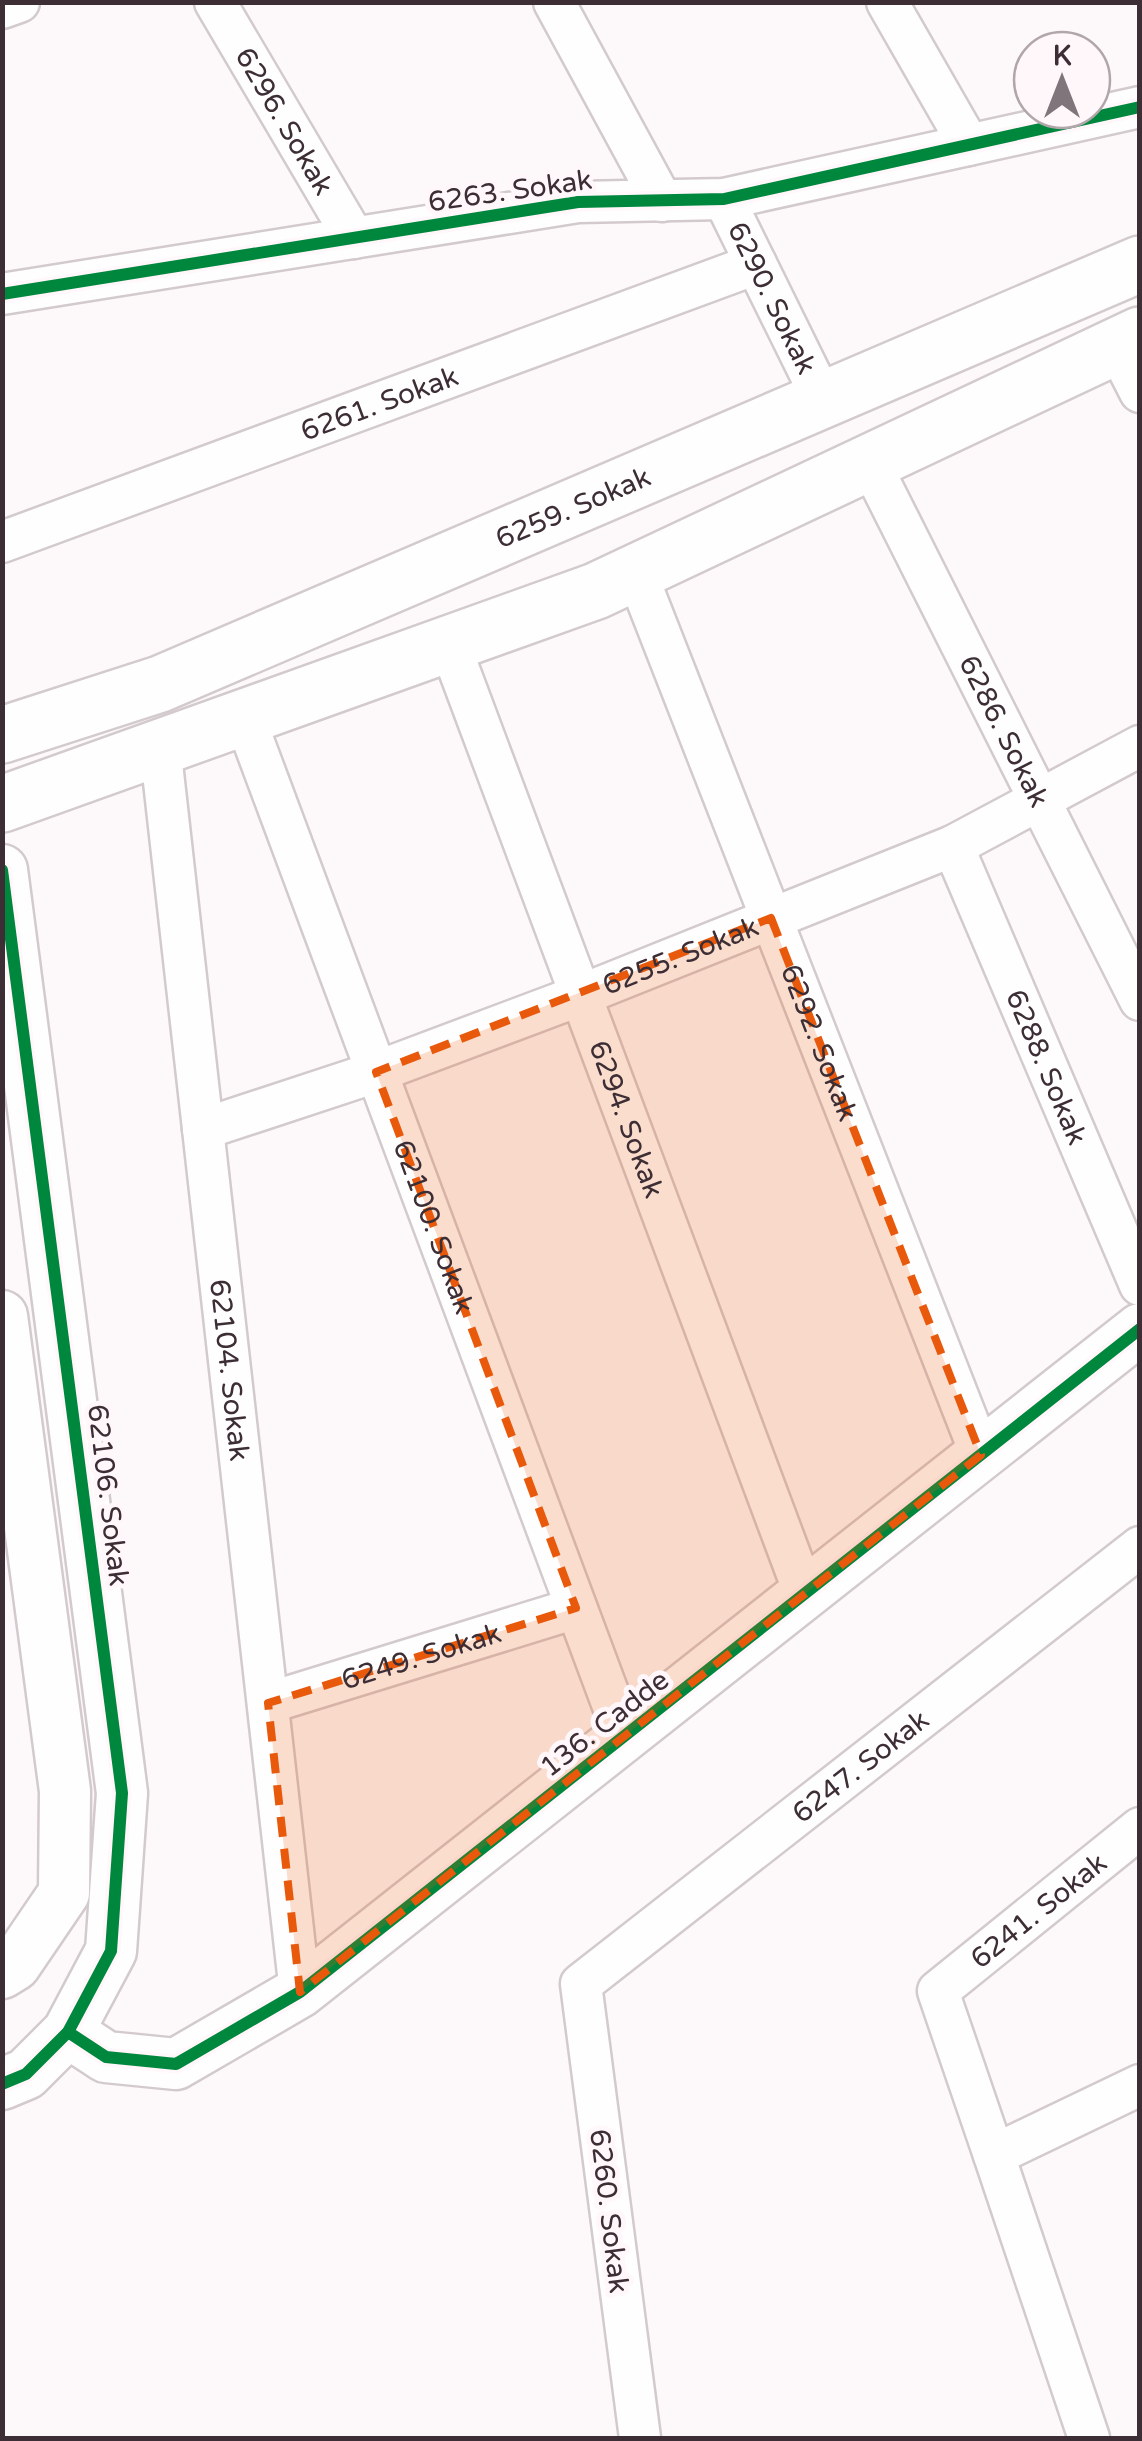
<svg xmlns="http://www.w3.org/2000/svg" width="1142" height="2441" viewBox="0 0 1142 2441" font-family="'Varela Round',sans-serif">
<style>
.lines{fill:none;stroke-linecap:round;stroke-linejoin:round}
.minor-casing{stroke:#d3cace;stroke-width:45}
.tertiary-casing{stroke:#d3cace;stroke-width:55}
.primary-casing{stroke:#d3cace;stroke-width:60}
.minor{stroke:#fffefe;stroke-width:40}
.tertiary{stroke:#fffefe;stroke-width:50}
.primary{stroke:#fffefe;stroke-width:55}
.cycleway-casing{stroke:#fff7fa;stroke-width:19}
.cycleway{stroke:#00873e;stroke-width:12}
.marked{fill:#e8590c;fill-opacity:0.2;stroke:#e8590c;stroke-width:8;stroke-dasharray:20 12;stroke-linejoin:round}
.labels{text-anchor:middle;stroke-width:10;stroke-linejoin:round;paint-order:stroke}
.street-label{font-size:28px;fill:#3d2e35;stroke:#fff7fa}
</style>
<rect width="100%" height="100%" fill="#fdf9fb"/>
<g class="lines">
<!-- minor casing -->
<g class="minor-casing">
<g id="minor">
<path id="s1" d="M 215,2 L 354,238"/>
<path d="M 554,2 L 662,201"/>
<path d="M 887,2 L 969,145"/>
<path d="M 2,8 L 19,2"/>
<path id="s2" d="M 724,199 L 822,398"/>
<path d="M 2,294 L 578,202 L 724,199 L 1140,107"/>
<path d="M 1116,345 L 1140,392"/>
<path id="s3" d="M 869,461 L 1140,1000"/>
<path id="s4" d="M 2,542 L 756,264"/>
<path id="s5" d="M 636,572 L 981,1455"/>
<path id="s6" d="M 449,643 L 805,1595"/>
<path id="s7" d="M 244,716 L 625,1738"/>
<path id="s8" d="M 160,746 L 300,1992"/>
<path id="s9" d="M 953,846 L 1140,1285"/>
<path id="s10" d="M 203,1129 L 376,1072 L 581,995 L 953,846 L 1140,746"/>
<path id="s11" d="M 268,1703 L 576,1608"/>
<path id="s12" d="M 994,2155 L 938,1991 L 1140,1828"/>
<path id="s13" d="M 640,2438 L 581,1984 L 1140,1547"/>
<path d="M 1089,2438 L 994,2155 L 1140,2085"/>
</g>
</g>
<!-- tertiary casing -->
<g class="tertiary-casing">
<g id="tertiary">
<path d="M 2,870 L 122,1793 L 111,1951 L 68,2032 L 26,2074 L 2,2084"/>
<path d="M 2,1316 L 65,1791 L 64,1893 L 15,1965 L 2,1973"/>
<path d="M 68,2032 L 106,2057 L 176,2064 L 300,1992 L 1140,1329"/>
</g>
</g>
<!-- primary casing -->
<g class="primary-casing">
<g id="primary">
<path id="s14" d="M 2,735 L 160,684 L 1140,264"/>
<path d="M 2,804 L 596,591 L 1140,335"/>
</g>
</g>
<!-- minor -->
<use href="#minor" class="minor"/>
<!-- tertiary -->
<use href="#tertiary" class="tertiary"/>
<!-- primary -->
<use href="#primary" class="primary"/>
<!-- cycleway casing -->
<g class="cycleway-casing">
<g id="cycleway">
<path d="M 2,294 L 578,202 L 724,199 L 1140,107"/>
<path d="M 2,870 L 122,1793 L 111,1951 L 68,2032 L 26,2074 L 2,2084"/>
<path d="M 68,2032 L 106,2057 L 176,2064 L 300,1992 L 1140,1329"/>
</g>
</g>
<!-- cycleway -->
<use href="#cycleway" class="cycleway"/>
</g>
<!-- marked area -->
<path class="marked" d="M 771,918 L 981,1455 L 300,1992 L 268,1703 L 576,1608 L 376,1072 Z"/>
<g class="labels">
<!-- street labels -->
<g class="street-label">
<text dy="10" stroke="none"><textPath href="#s1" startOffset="138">6296. Sokak</textPath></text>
<text transform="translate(510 190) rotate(-8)" y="10">6263. Sokak</text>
<text dy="10" stroke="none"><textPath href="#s2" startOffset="110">6290. Sokak</textPath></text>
<text dy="10" stroke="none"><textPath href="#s4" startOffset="402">6261. Sokak</textPath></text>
<text dy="10" stroke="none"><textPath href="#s14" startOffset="615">6259. Sokak</textPath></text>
<text dy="10" stroke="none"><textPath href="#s3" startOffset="302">6286. Sokak</textPath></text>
<text dy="10" stroke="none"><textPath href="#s10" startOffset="508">6255. Sokak</textPath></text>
<text dy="10" stroke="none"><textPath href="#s5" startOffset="505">6292. Sokak</textPath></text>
<text dy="10" stroke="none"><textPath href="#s9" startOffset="240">6288. Sokak</textPath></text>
<text dy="10" stroke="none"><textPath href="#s6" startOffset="508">6294. Sokak</textPath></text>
<text dy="10" stroke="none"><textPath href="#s7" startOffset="545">62100. Sokak</textPath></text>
<text dy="10" stroke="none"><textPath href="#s8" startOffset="628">62104. Sokak</textPath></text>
<text transform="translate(109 1495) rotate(83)" y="10">62106. Sokak</text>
<text dy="10" stroke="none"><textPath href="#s11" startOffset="160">6249. Sokak</textPath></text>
<text transform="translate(604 1723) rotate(-38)" y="10">136. Cadde</text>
<text dy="10" stroke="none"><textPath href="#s13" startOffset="812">6247. Sokak</textPath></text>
<text dy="10" stroke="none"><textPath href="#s12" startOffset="302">6241. Sokak</textPath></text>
<text transform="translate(610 2211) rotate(83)" y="10">6260. Sokak</text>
</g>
</g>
<!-- border -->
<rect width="1142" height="2441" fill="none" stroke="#3d2e35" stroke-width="10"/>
<!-- north arrow -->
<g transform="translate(1062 80)"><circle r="48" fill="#fff7fa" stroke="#b1a7ab" stroke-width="2.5"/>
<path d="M0-8L18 38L0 25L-18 38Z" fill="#80757a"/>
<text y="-15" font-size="28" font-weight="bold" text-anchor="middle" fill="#3d2e35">K</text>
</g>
</svg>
